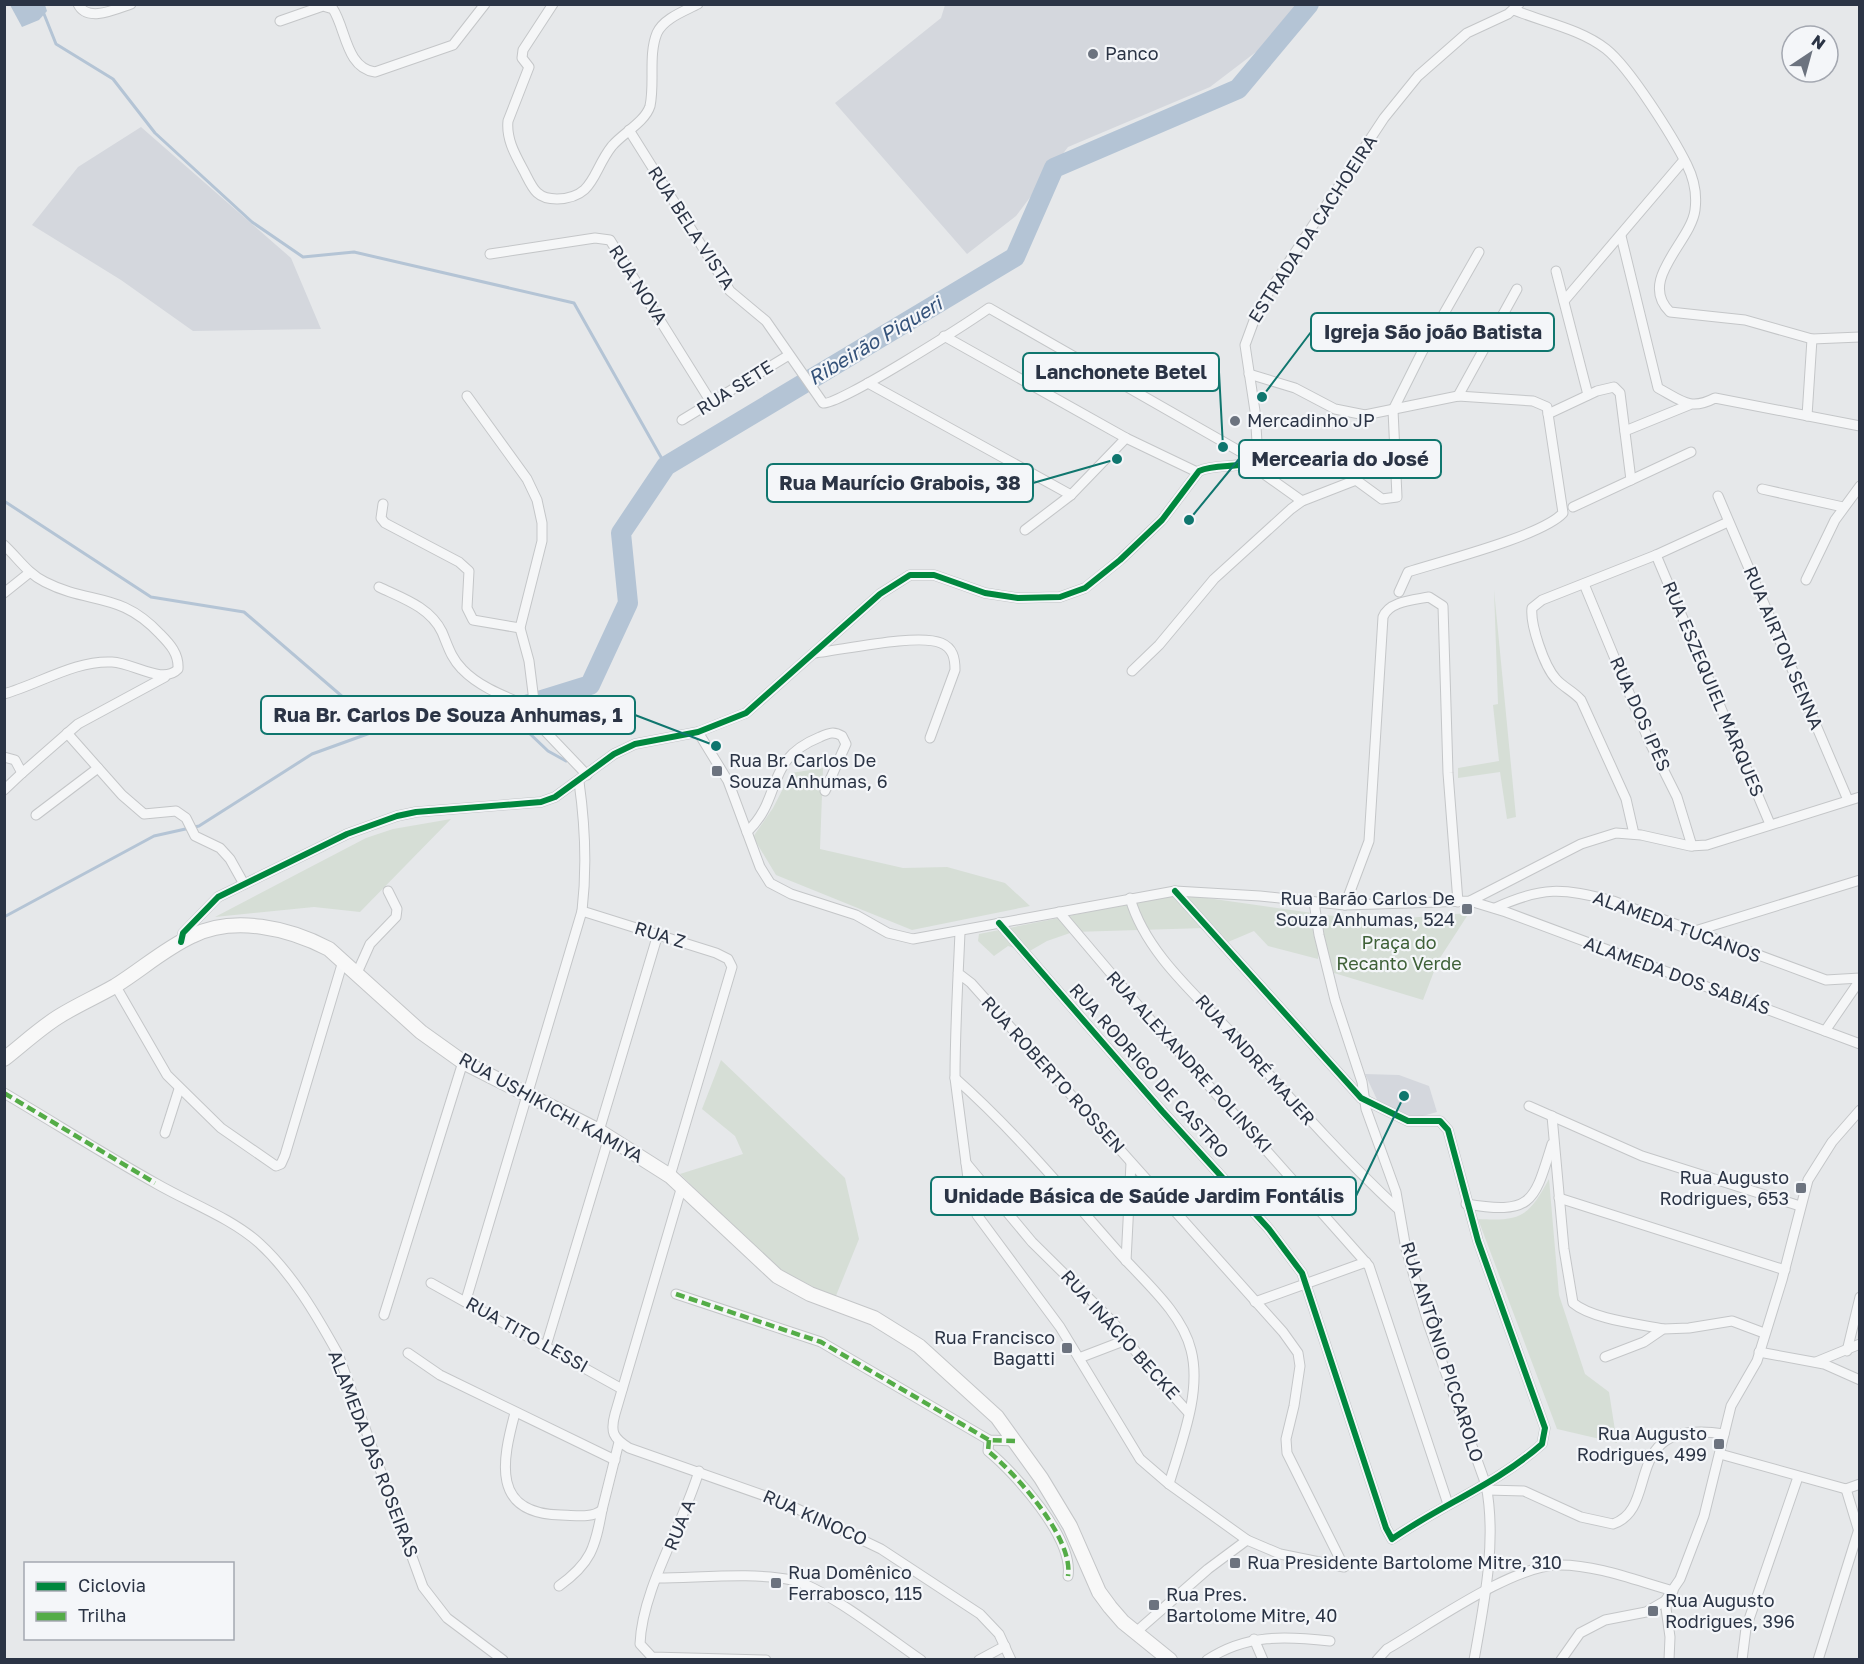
<svg xmlns="http://www.w3.org/2000/svg" width="1864" height="1664" viewBox="0 0 1864 1664" font-family="'Golos Text',sans-serif">
<style>
.built{fill:#d4d7dd}
.green{fill:#d6ded6}
.water{fill:#b4c4d5}
.lines{fill:none;stroke-linecap:round;stroke-linejoin:round}
.stream{stroke:#b4c4d5;stroke-width:3}
.river{stroke:#b4c4d5;stroke-width:20}
.street-casing{stroke:#c4c6c8;stroke-width:11}
.secondary-casing{stroke:#c4c6c8;stroke-width:16}
.street{stroke:#f5f6f7;stroke-width:9}
.secondary{stroke:#f8f8f8;stroke-width:14}
.quiet{stroke:#54ac47;stroke-width:4.5;stroke-dasharray:9 4.5;stroke-linecap:butt}
.cycleway-casing{stroke:#f4f6f9;stroke-width:10}
.cycleway{stroke:#00873e;stroke-width:6}
.poi-dot{fill:#6c737f;stroke:#f4f6f9;stroke-width:2}
.labels{text-anchor:middle;stroke-width:4.5;stroke-linejoin:round;paint-order:stroke}
.poi-label{font-size:18px;fill:#2b3445;stroke:#f4f6f9;text-anchor:start}
.street-label{font-size:18px;fill:#2b3445;stroke:#f4f6f9}
.park-label{font-size:18px;fill:#3f6138;stroke:#f4f6f9}
.water-label{font-size:20px;font-style:italic;fill:#34527a;stroke:#f4f6f9}
.leader{fill:none;stroke:#0f766e;stroke-width:2}
.callout-dot{fill:#0f766e;stroke:#f4f6f9;stroke-width:2}
.callout{fill:#f4f6f9;stroke:#0f766e;stroke-width:2}
.callout-label{font-size:20px;text-anchor:middle;font-weight:bold;fill:#2b3445}
</style>
<rect width="100%" height="100%" fill="#e6e8ea"/>
<!-- built -->
<g class="built">
<path d="M 945,5 L 945,4 L 1299,5 L 1281,33 L 1210,87 L 1068,147 L 1016,216 L 967,254 L 835,103 L 941,18 Z"/>
<path d="M 141,127 L 291,258 L 321,329 L 193,331 L 121,280 L 32,225 L 78,167 Z"/>
<path d="M 1365,1074 L 1399,1075 L 1429,1086 L 1437,1112 L 1419,1117 L 1402,1117 L 1380,1106 Z"/>
</g>
<!-- green -->
<g class="green">
<path d="M 1494,590 L 1516,817 L 1507,819 L 1500,772 L 1458,778 L 1458,768 L 1499,761 L 1493,705 L 1498,704 Z"/>
<path d="M 823,768 L 820,849 L 903,868 L 947,867 L 1005,883 L 1030,906 L 912,930 L 776,875 L 753,837 L 773,808 L 791,773 Z"/>
<path d="M 451,819 L 360,912 L 314,907 L 215,917 L 366,838 L 393,829 Z"/>
<path d="M 1179,894 L 1334,916 L 1407,918 L 1469,913 L 1438,961 L 1423,1000 L 1334,973 L 1320,937 L 1318,959 L 1268,946 L 1254,931 L 1228,942 L 1205,928 L 1073,932 L 1047,941 L 1028,952 L 1008,946 L 994,956 L 978,941 L 979,934 Z"/>
<path d="M 721,1060 L 845,1178 L 859,1239 L 833,1303 L 774,1265 L 680,1174 L 743,1154 L 735,1136 L 702,1109 Z"/>
<path d="M 1549,1179 L 1559,1295 L 1585,1374 L 1609,1392 L 1617,1443 L 1557,1429 L 1478,1219 C 1522,1221 1528,1217 1549,1179 Z"/>
</g>
<!-- water -->
<path class="water" d="M 10,5 L 45,5 L 47,11 L 39,20 L 22,27 Z"/>
<g class="lines">
<!-- stream -->
<g class="stream">
<path d="M 40,4 L 56,44 L 113,79 L 155,133 L 252,222 L 303,257 L 354,252 L 574,303 L 666,466"/>
<path d="M 4,501 L 151,597 L 244,612 L 380,729"/>
<path d="M 4,917 L 154,836 L 199,826 L 312,754 L 431,711 L 506,711 L 548,751 L 566,761"/>
</g>
<!-- river -->
<path class="river" d="M 506,711 L 590,685 L 628,603 L 621,533 L 666,466 L 1015,257 L 1054,168 L 1238,89 L 1309,4"/>
<!-- street casing -->
<g class="street-casing">
<g id="street">
<path d="M 78,4 C 87,23 116,9 131,4"/>
<path d="M 553,4 L 523,50 L 522,58 L 529,67 L 508,121 C 506,140 516,156 525,173 C 533,189 537,199 557,199 C 595,198 592,171 612,146 C 623,133 645,122 650,106 C 655,83 648,55 657,33 C 664,18 685,11 698,4"/>
<path d="M 1514,10 C 1543,22 1581,29 1606,49 C 1630,68 1673,137 1687,165 C 1694,179 1697,195 1695,210 C 1691,242 1637,280 1670,312 L 1745,320 L 1812,339 L 1860,337"/>
<path d="M 280,21 L 323,6 L 333,9 C 346,29 346,68 375,72 L 453,45 L 485,4"/>
<path d="M 629,130 L 730,291 L 766,321 L 823,403 C 837,407 969,322 989,308 L 1255,460"/>
<path d="M 1621,236 L 1658,388 C 1682,401 1690,411 1715,398 L 1860,426"/>
<path d="M 490,254 L 595,238 L 610,240 L 711,402"/>
<path d="M 1556,271 L 1588,395"/>
<path d="M 1564,301 L 1684,160"/>
<path d="M 944,336 L 1126,438 L 1197,472"/>
<path d="M 1249,374 L 1295,388 L 1335,409 L 1365,415 L 1458,396 L 1533,401 L 1547,407 L 1563,513 C 1542,536 1442,561 1408,572 L 1399,592"/>
<path d="M 868,383 L 1071,495"/>
<path d="M 467,396 L 527,479 L 537,500 L 542,523 L 542,541 L 520,628 L 529,661 L 535,709 L 546,732 L 587,775"/>
<path d="M 1458,396 L 1517,289"/>
<path d="M 1548,414 L 1597,391 L 1614,387 L 1620,393 L 1631,480"/>
<path d="M 1807,416 L 1812,339"/>
<path d="M 682,420 L 789,355"/>
<path d="M 1625,431 L 1689,405"/>
<path d="M 1255,460 L 1257,442 L 1255,411 L 1245,345 L 1259,307 L 1384,118 L 1418,76 L 1467,33 L 1508,14 L 1519,4"/>
<path d="M 1250,464 L 1302,501"/>
<path d="M 1762,489 L 1843,507"/>
<path d="M 1718,496 L 1848,800"/>
<path d="M 383,504 L 381,518 L 385,523 L 459,562 L 469,571 L 467,608 L 473,620 L 520,628"/>
<path d="M 1573,507 L 1691,452"/>
<path d="M 1025,530 L 1071,495 L 1126,438"/>
<path d="M 4,545 C 18,558 27,573 45,582 C 90,605 120,591 160,634 C 170,644 179,654 178,669 C 163,685 134,663 112,662 C 76,660 39,684 4,694"/>
<path d="M 1656,555 L 1770,824"/>
<path d="M 1806,580 L 1835,520 L 1860,486"/>
<path d="M 1584,584 L 1649,741 L 1677,797 L 1692,846"/>
<path d="M 379,587 C 402,598 430,607 442,632 C 448,646 451,658 462,669 C 481,689 510,698 535,709"/>
<path d="M 4,593 L 29,573"/>
<path d="M 815,653 C 843,650 918,633 941,643 C 953,648 955,658 955,670 L 930,738"/>
<path d="M 1132,671 L 1159,645 L 1214,579 L 1291,509 L 1302,501 L 1356,480 L 1382,499 L 1397,497 L 1393,410 L 1422,352 L 1479,252"/>
<path d="M 698,732 L 728,781 L 760,867 L 770,883 L 791,894 L 856,915 L 888,933 L 913,939 L 1175,891 L 1260,896 L 1345,905 L 1470,901 L 1581,844 L 1616,833 L 1641,835 L 1690,846 L 1707,845 L 1860,797"/>
<path d="M 67,733 L 122,795 L 144,814 L 176,811 L 186,818 L 195,836 L 220,848 L 230,859 L 244,884"/>
<path d="M 4,757 L 15,760 L 22,773 L 78,724 L 165,677"/>
<path d="M 4,790 L 22,773"/>
<path d="M 36,815 L 98,768"/>
<path d="M 747,832 C 784,797 763,760 820,737 C 829,733 834,731 842,736 L 846,744 L 825,791"/>
<path d="M 1634,834 L 1626,799 L 1581,700 C 1573,691 1563,687 1556,679 C 1544,666 1530,624 1532,608 L 1542,600 L 1656,555 L 1728,522"/>
<path d="M 1130,898 C 1146,955 1201,999 1240,1042 C 1291,1099 1341,1156 1397,1208"/>
<path d="M 1470,901 L 1506,912 L 1860,1044"/>
<path d="M 1314,902 L 1319,935 L 1335,1000 L 1362,1082 L 1366,1109 L 1396,1192 L 1406,1249 L 1429,1326 L 1486,1485 C 1497,1541 1484,1604 1474,1660"/>
<path d="M 1345,905 L 1369,841 L 1383,617 C 1389,601 1414,600 1429,597 L 1443,606 L 1448,773 L 1458,902"/>
<path d="M 1495,908 C 1543,886 1562,888 1613,901 L 1826,980 L 1860,978"/>
<path d="M 582,911 L 716,953 L 728,959 L 732,967 L 670,1176"/>
<path d="M 1059,912 L 1147,1016 L 1369,1266 L 1448,1504"/>
<path d="M 999,923 L 1162,1111 L 1269,1229 L 1302,1273 L 1386,1528 L 1392,1539 C 1441,1505 1497,1484 1542,1444 L 1545,1428 L 1478,1241 L 1448,1130 L 1440,1121 L 1408,1121 L 1361,1098 L 1175,891"/>
<path d="M 1695,931 L 1860,880"/>
<path d="M 181,942 L 183,933 L 218,897 L 347,834 L 397,816 L 416,812 L 541,802 L 555,797 L 614,754 L 635,744 L 698,732 L 746,713 L 880,594 L 910,575 L 934,575 L 985,593 L 1018,598 L 1060,597 L 1085,588 L 1120,560 L 1162,520 L 1199,471 C 1216,463 1243,469 1255,460"/>
<path d="M 357,973 L 370,944 L 396,917 L 397,909 L 388,891"/>
<path d="M 958,973 L 971,983 L 1283,1332 L 1298,1353 L 1300,1366 L 1294,1406 L 1286,1439 L 1287,1453 L 1344,1567 L 1280,1554 L 1247,1540 L 1169,1484 L 1140,1459 L 1060,1327 L 977,1215 L 970,1194 L 955,1078 C 955,1029 958,980 960,932"/>
<path d="M 115,985 L 167,1075 L 221,1128 L 276,1166 L 281,1164 L 285,1155 L 343,961"/>
<path d="M 1825,1031 L 1860,980"/>
<path d="M 955,1078 C 1015,1131 1068,1195 1121,1255 C 1145,1282 1182,1313 1191,1350 C 1202,1392 1181,1443 1169,1484"/>
<path d="M 4,1093 C 55,1123 105,1155 157,1184 C 190,1203 231,1218 259,1243 C 292,1273 317,1316 338,1354 L 423,1587 L 447,1618 L 503,1660"/>
<path d="M 1529,1106 L 1642,1156 L 1800,1206"/>
<path d="M 1552,1116 L 1564,1249 L 1573,1303 C 1592,1319 1639,1324 1663,1329"/>
<path d="M 599,1131 L 658,934"/>
<path d="M 165,1133 L 179,1089"/>
<path d="M 966,1163 L 1032,1242 L 1113,1322 L 1150,1370 L 1188,1412"/>
<path d="M 682,1186 L 615,1414 C 610,1432 613,1438 629,1448 L 785,1503 L 881,1549 L 980,1614 L 999,1634 L 1011,1660"/>
<path d="M 1559,1198 L 1785,1270"/>
<path d="M 1466,1204 C 1533,1215 1534,1202 1552,1144"/>
<path d="M 1126,1261 L 1131,1163"/>
<path d="M 431,1283 L 622,1389"/>
<path d="M 676,1294 L 821,1342 L 989,1440 L 1015,1441"/>
<path d="M 466,1300 L 582,911 C 587,868 585,824 579,782"/>
<path d="M 1255,1302 L 1366,1262"/>
<path d="M 384,1315 L 463,1062"/>
<path d="M 546,1346 L 609,1137"/>
<path d="M 1847,1351 L 1860,1297"/>
<path d="M 1759,1352 L 1824,1364 L 1860,1380"/>
<path d="M 408,1353 L 440,1375 L 615,1460"/>
<path d="M 1605,1357 L 1644,1342 L 1663,1329 L 1689,1328 L 1732,1321 L 1764,1333"/>
<path d="M 1079,1358 L 1126,1340"/>
<path d="M 1816,1362 L 1860,1344"/>
<path d="M 515,1413 C 502,1461 491,1514 561,1515 C 574,1515 591,1519 602,1510 L 619,1442"/>
<path d="M 989,1440 L 988,1451 C 1015,1473 1074,1538 1068,1576"/>
<path d="M 1720,1454 L 1846,1489"/>
<path d="M 699,1471 C 683,1525 642,1589 640,1644 L 652,1657 L 766,1660"/>
<path d="M 1846,1489 L 1860,1535"/>
<path d="M 1846,1489 L 1860,1484"/>
<path d="M 1487,1490 L 1524,1491 L 1581,1517 L 1613,1524 C 1662,1508 1618,1417 1724,1434"/>
<path d="M 658,1578 C 697,1578 754,1572 792,1580 C 826,1588 890,1639 921,1660"/>
<path d="M 559,1586 C 591,1563 595,1548 602,1510"/>
<path d="M 1665,1601 L 1670,1637 L 1669,1660"/>
<path d="M 1136,1632 L 1208,1569 L 1247,1540"/>
<path d="M 1254,1639 L 1263,1660"/>
<path d="M 979,1660 L 1005,1646"/>
<path d="M 1207,1660 C 1246,1634 1285,1636 1330,1641"/>
<path d="M 1377,1660 L 1387,1649 C 1429,1625 1514,1564 1560,1565 C 1597,1565 1637,1581 1673,1591"/>
<path d="M 1561,1660 L 1580,1633 L 1605,1620 L 1646,1612 L 1665,1601 L 1680,1579 L 1704,1516 L 1731,1406 L 1757,1361 L 1782,1280 L 1808,1180 L 1832,1142 L 1860,1110"/>
<path d="M 1742,1660 L 1746,1628 L 1798,1477"/>
<path d="M 1818,1660 L 1858,1532"/>
</g>
</g>
<!-- secondary casing -->
<g class="secondary-casing">
<path id="secondary" d="M 4,1059 C 22,1045 39,1029 58,1017 C 77,1005 96,997 115,986 C 141,970 164,949 192,936 C 234,915 289,928 329,949 L 421,1032 L 463,1062 L 599,1131 L 670,1176 L 777,1276 L 810,1294 L 874,1318 L 919,1346 L 997,1417 L 1041,1478 L 1070,1526 L 1099,1592 L 1110,1607 L 1123,1622 L 1170,1660"/>
</g>
<!-- street -->
<use href="#street" class="street"/>
<!-- secondary -->
<use href="#secondary" class="secondary"/>
<!-- quiet -->
<g class="quiet">
<path d="M 4,1093 L 155,1183"/>
<path d="M 676,1294 L 821,1342 L 989,1440 L 1015,1441"/>
<path d="M 989,1440 L 988,1451 C 1015,1473 1074,1538 1068,1576"/>
</g>
<!-- cycleway casing -->
<g class="cycleway-casing">
<g id="cycleway">
<path d="M 999,923 L 1162,1111 L 1269,1229 L 1302,1273 L 1386,1528 L 1392,1539 C 1441,1505 1497,1484 1542,1444 L 1545,1428 L 1478,1241 L 1448,1130 L 1440,1121 L 1408,1121 L 1361,1098 L 1175,891"/>
<path d="M 181,942 L 183,933 L 218,897 L 347,834 L 397,816 L 416,812 L 541,802 L 555,797 L 614,754 L 635,744 L 698,732 L 746,713 L 880,594 L 910,575 L 934,575 L 985,593 L 1018,598 L 1060,597 L 1085,588 L 1120,560 L 1162,520 L 1199,471 C 1216,463 1243,469 1255,460"/>
</g>
</g>
<!-- cycleway -->
<use href="#cycleway" class="cycleway"/>
</g>
<!-- markers -->
<g class="poi-dot">
<circle cx="1093" cy="54" r="6"/>
<circle cx="1235" cy="421" r="6"/>
<rect x="711" y="765" width="12" height="12" rx="3"/>
<rect x="1461" y="903" width="12" height="12" rx="3"/>
<rect x="1795" y="1182" width="12" height="12" rx="3"/>
<rect x="1061" y="1342" width="12" height="12" rx="3"/>
<rect x="1713" y="1438" width="12" height="12" rx="3"/>
<rect x="1229" y="1557" width="12" height="12" rx="3"/>
<rect x="770" y="1577" width="12" height="12" rx="3"/>
<rect x="1148" y="1599" width="12" height="12" rx="3"/>
<rect x="1647" y="1605" width="12" height="12" rx="3"/>
</g>
<g class="labels">
<!-- poi labels -->
<g class="poi-label">
<text x="1105" y="60">Panco</text>
<text x="1247" y="427">Mercadinho JP</text>
<text x="729" y="767">Rua Br. Carlos De<tspan x="729" dy="21">Souza Anhumas, 6</tspan></text>
<text x="1455" y="905" text-anchor="end">Rua Barão Carlos De<tspan x="1455" dy="21">Souza Anhumas, 524</tspan></text>
<text x="1789" y="1184" text-anchor="end">Rua Augusto<tspan x="1789" dy="21">Rodrigues, 653</tspan></text>
<text x="1055" y="1344" text-anchor="end">Rua Francisco<tspan x="1055" dy="21">Bagatti</tspan></text>
<text x="1707" y="1440" text-anchor="end">Rua Augusto<tspan x="1707" dy="21">Rodrigues, 499</tspan></text>
<text x="1247" y="1569">Rua Presidente Bartolome Mitre, 310</text>
<text x="788" y="1579">Rua Domênico<tspan x="788" dy="21">Ferrabosco, 115</tspan></text>
<text x="1166" y="1601">Rua Pres.<tspan x="1166" dy="21">Bartolome Mitre, 40</tspan></text>
<text x="1665" y="1607">Rua Augusto<tspan x="1665" dy="21">Rodrigues, 396</tspan></text>
</g>
<!-- street labels -->
<g class="street-label">
<text transform="translate(691 228) rotate(57)" y="6">RUA BELA VISTA</text>
<text transform="translate(1313 229) rotate(-57)" y="6">ESTRADA DA CACHOEIRA</text>
<text transform="translate(638 285) rotate(57)" y="6">RUA NOVA</text>
<text transform="translate(735 388) rotate(-32)" y="6">RUA SETE</text>
<text transform="translate(1783 648) rotate(67)" y="6">RUA AIRTON SENNA</text>
<text transform="translate(1713 689) rotate(67)" y="6">RUA ESZEQUIEL MARQUES</text>
<text transform="translate(1640 714) rotate(66)" y="6">RUA DOS IPÊS</text>
<text transform="translate(1677 927) rotate(20)" y="6">ALAMEDA TUCANOS</text>
<text transform="translate(660 935) rotate(17)" y="6">RUA Z</text>
<text transform="translate(1677 976) rotate(20)" y="6">ALAMEDA DOS SABIÁS</text>
<text transform="translate(1255 1060) rotate(48)" y="6">RUA ANDRÉ MAJER</text>
<text transform="translate(1189 1062) rotate(48)" y="6">RUA ALEXANDRE POLINSKI</text>
<text transform="translate(1149 1071) rotate(48)" y="6">RUA RODRIGO DE CASTRO</text>
<text transform="translate(1053 1075) rotate(48)" y="6">RUA ROBERTO ROSSEN</text>
<text transform="translate(551 1108) rotate(29)" y="6">RUA USHIKICHI KAMIYA</text>
<text transform="translate(527 1335) rotate(29)" y="6">RUA TITO LESSI</text>
<text transform="translate(1120 1335) rotate(48)" y="6">RUA INÁCIO BECKE</text>
<text transform="translate(1442 1352) rotate(72)" y="6">RUA ANTÔNIO PICCAROLO</text>
<text transform="translate(373 1454) rotate(69)" y="6">ALAMEDA DAS ROSEIRAS</text>
<text transform="translate(815 1518) rotate(24)" y="6">RUA KINOCO</text>
<text transform="translate(680 1525) rotate(-68)" y="6">RUA A</text>
</g>
<!-- park labels -->
<g class="park-label">
<text x="1399" y="949">Praça do<tspan x="1399" dy="21">Recanto Verde</tspan></text>
</g>
<!-- water labels -->
<g class="water-label">
<text transform="translate(875 341) rotate(-31)" y="7">Ribeirão Piqueri</text>
</g>
</g>
<!-- callouts -->
<path class="leader" d="M1262 397L1311 332M1223 447L1219 372M1189 520L1239 459M1117 459L1033 483M716 746L635 715M1404 1096L1356 1196"/>
<g class="callout-dot">
<circle cx="1262" cy="397" r="6"/>
<circle cx="1223" cy="447" r="6"/>
<circle cx="1189" cy="520" r="6"/>
<circle cx="1117" cy="459" r="6"/>
<circle cx="716" cy="746" r="6"/>
<circle cx="1404" cy="1096" r="6"/>
</g>
<g class="callout">
<rect x="1311" y="313" width="243" height="38" rx="6"/>
<rect x="1023" y="353" width="196" height="38" rx="6"/>
<rect x="1239" y="440" width="202" height="38" rx="6"/>
<rect x="767" y="464" width="266" height="38" rx="6"/>
<rect x="261" y="696" width="374" height="38" rx="6"/>
<rect x="931" y="1177" width="425" height="38" rx="6"/>
</g>
<g class="callout-label">
<text x="1433" y="339">Igreja São joão Batista</text>
<text x="1121" y="379">Lanchonete Betel</text>
<text x="1340" y="466">Mercearia do José</text>
<text x="900" y="490">Rua Maurício Grabois, 38</text>
<text x="448" y="722">Rua Br. Carlos De Souza Anhumas, 1</text>
<text x="1144" y="1203">Unidade Básica de Saúde Jardim Fontális</text>
</g>
<!-- border -->
<rect width="1864" height="1664" fill="none" stroke="#2b3445" stroke-width="12"/>
<!-- legend -->
<rect x="24" y="1562" width="210" height="78" fill="#f4f6f9" stroke="#a4a8b1" stroke-width="1.5"/>
<rect x="36" y="1582" width="30" height="9" fill="#00873e" stroke="#a4a8b1" stroke-width="1.5"/>
<text x="78" y="1592" font-size="18" fill="#2b3445">Ciclovia</text>
<rect x="36" y="1612" width="30" height="9" fill="#54ac47" stroke="#a4a8b1" stroke-width="1.5"/>
<text x="78" y="1622" font-size="18" fill="#2b3445">Trilha</text>
<!-- north arrow -->
<g transform="translate(1810 54) rotate(36)"><circle r="28" fill="#f4f6f9" stroke="#a4a8b1" stroke-width="1.5"/>
<path d="M0-4.5L10 22L0 15L-10 22Z" fill="#6c737f"/>
<text y="-9" font-size="16" font-weight="bold" text-anchor="middle" fill="#2b3445">N</text>
</g>
</svg>
